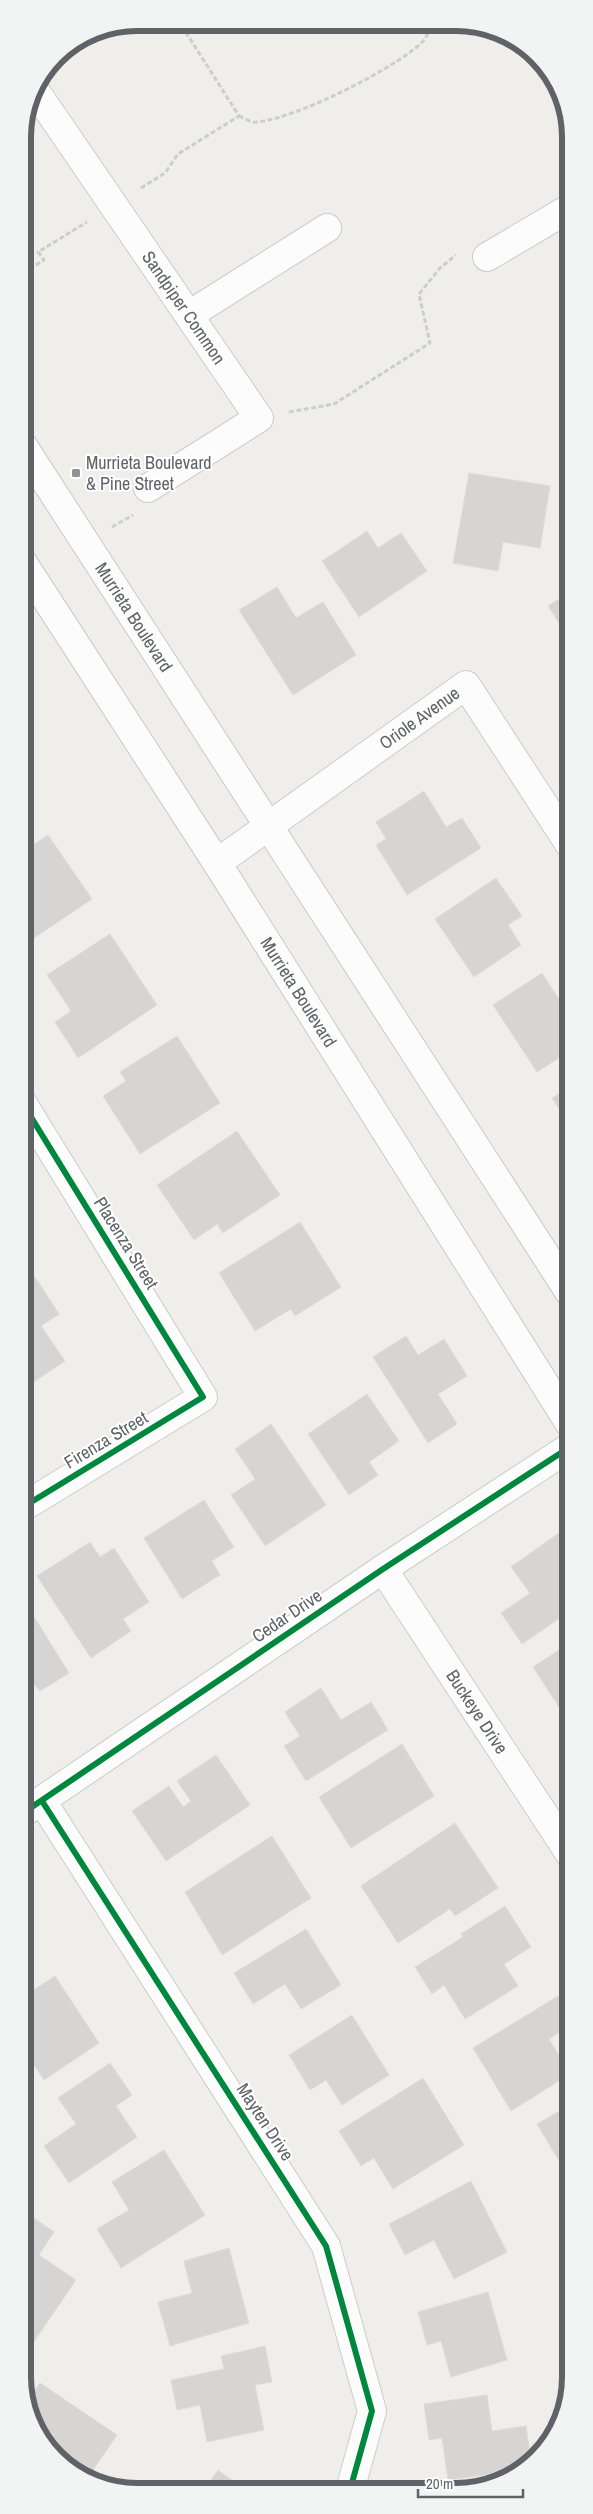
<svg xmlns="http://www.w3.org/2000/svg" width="593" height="2514" viewBox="0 0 593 2514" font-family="'Archivo Narrow',sans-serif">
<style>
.building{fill:#d6d5d3;stroke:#deddd9}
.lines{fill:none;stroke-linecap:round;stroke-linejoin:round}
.minor-casing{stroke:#cbcccc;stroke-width:30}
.secondary-casing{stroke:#cacacb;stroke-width:30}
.path{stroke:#cacfcc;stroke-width:3;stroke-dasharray:5 2.5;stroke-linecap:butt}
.minor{stroke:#fdfcfc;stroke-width:28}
.secondary{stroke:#fdfcfc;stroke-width:28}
.cycleway-casing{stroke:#fff;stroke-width:9}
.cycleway{stroke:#00873e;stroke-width:6}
.poi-dot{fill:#919496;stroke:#fff;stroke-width:2}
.labels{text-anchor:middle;stroke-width:4;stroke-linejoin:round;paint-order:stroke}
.street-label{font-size:18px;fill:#5f6368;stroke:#fff}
.poi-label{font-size:18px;fill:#5f6368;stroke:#fff;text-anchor:start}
.rim{fill:none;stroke:#5f6368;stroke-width:6}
</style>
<rect width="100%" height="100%" fill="#efeeea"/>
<!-- building -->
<g class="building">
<path d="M 469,473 L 550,486 L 540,548 L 503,542 L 498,571 L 453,563 Z"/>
<path d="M 367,531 L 378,548 L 401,533 L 427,571 L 359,617 L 322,561 Z"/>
<path d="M 277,587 L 296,618 L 323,602 L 356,655 L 293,695 L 239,610 Z"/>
<path d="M 570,592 L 570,640 L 548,606 Z"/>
<path d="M 424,791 L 446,827 L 462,818 L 481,848 L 407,895 L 376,845 L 386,839 L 376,822 Z"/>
<path d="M 23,794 L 32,808 L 23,814 Z"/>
<path d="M 48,835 L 92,899 L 34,938 L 26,928 L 23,930 L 23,852 Z"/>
<path d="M 496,878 L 522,916 L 508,925 L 521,945 L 474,977 L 435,919 Z"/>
<path d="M 110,934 L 157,1005 L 78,1058 L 55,1022 L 71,1011 L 47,975 Z"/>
<path d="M 542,973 L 558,998 L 570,991 L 570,1051 L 537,1072 L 493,1005 Z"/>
<path d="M 177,1036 L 220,1103 L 140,1154 L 103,1096 L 126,1081 L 120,1072 Z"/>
<path d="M 570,1087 L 570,1126 L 552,1098 Z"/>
<path d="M 237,1131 L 280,1195 L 223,1233 L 217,1224 L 194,1240 L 157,1185 Z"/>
<path d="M 300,1222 L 341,1287 L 295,1316 L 291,1309 L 255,1331 L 219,1273 Z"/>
<path d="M 35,1277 L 59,1314 L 41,1326 L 65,1361 L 23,1389 L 23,1285 Z"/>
<path d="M 406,1336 L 418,1355 L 444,1339 L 467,1376 L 438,1394 L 457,1424 L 428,1443 L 373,1357 Z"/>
<path d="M 367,1394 L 399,1441 L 369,1462 L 378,1475 L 349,1495 L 308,1434 Z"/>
<path d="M 271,1424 L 326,1505 L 265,1546 L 231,1495 L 255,1479 L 235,1449 Z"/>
<path d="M 204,1500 L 234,1547 L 212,1561 L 220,1575 L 182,1599 L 144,1538 Z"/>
<path d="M 567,1527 L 570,1531 L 570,1611 L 522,1644 L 501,1613 L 530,1593 L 511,1567 Z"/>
<path d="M 90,1542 L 100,1557 L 114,1548 L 149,1602 L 123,1619 L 131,1631 L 91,1658 L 37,1576 Z"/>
<path d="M 25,1602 L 69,1673 L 40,1691 L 35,1685 L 23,1692 L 23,1604 Z"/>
<path d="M 570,1643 L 570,1724 L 533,1667 Z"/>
<path d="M 321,1688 L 341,1720 L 371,1702 L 388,1730 L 306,1781 L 284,1746 L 300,1736 L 285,1712 Z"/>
<path d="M 402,1744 L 434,1796 L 351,1848 L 319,1797 Z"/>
<path d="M 216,1755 L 250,1805 L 166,1861 L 132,1811 L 169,1786 L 183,1807 L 191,1801 L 177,1781 Z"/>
<path d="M 455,1823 L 498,1888 L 455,1916 L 450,1909 L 398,1943 L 361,1886 Z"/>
<path d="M 272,1836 L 311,1898 L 222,1955 L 185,1892 Z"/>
<path d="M 505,1906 L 531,1947 L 504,1964 L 518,1986 L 465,2019 L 444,1985 L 432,1994 L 415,1967 L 463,1937 L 461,1934 Z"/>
<path d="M 306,1929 L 341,1985 L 301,2009 L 285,1984 L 253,2004 L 234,1973 Z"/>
<path d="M 23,1934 L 31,1947 L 23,1952 Z"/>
<path d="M 55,1976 L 99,2043 L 44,2080 L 23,2048 L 23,2033 L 32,2027 L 23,2014 L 23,1997 Z"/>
<path d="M 558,1996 L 570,2015 L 570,2026 L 549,2039 L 570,2074 L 511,2111 L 473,2048 Z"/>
<path d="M 352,2015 L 389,2075 L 342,2105 L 326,2080 L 310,2090 L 289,2055 Z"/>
<path d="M 110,2063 L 132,2095 L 116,2106 L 137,2137 L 69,2183 L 44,2146 L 76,2124 L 58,2098 Z"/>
<path d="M 423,2078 L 464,2145 L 393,2189 L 374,2158 L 361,2166 L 339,2131 Z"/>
<path d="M 570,2105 L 570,2179 L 537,2124 Z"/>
<path d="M 164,2150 L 205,2215 L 121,2268 L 97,2229 L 129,2210 L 112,2182 Z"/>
<path d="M 471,2181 L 507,2252 L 454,2279 L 434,2240 L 405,2255 L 389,2224 Z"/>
<path d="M 28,2214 L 54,2232 L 39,2255 L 76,2280 L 33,2343 L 24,2336 L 23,2220 Z"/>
<path d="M 229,2248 L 249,2323 L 170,2346 L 158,2302 L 192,2293 L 184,2261 Z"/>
<path d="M 488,2292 L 507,2360 L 451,2377 L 441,2341 L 427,2345 L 418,2312 Z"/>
<path d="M 265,2346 L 272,2382 L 255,2385 L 264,2430 L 207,2442 L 200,2405 L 177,2410 L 171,2380 L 224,2369 L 221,2356 Z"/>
<path d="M 40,2383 L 117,2435 L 89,2476 L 56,2458 L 28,2400 Z"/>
<path d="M 487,2395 L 492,2431 L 526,2426 L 531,2461 L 521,2470 L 448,2480 L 442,2438 L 429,2440 L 424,2404 Z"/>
<path d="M 218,2470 L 245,2490 L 204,2490 Z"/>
</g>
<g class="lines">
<!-- minor casing -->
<g class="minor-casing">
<g id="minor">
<path id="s1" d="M 34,89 L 259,418 L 148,488"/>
<path d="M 487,257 L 570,208"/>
<path d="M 189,315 L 327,228"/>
<path id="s2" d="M 217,863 L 466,685 L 570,845"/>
<path d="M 23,1104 L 203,1397 L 23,1507"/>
<path id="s3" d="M 383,1569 L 570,1854"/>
<path d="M 42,1801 L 326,2246 L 372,2411 L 350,2490"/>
<path d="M 23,1813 L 383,1569 L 570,1447"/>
</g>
</g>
<!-- secondary casing -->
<g class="secondary-casing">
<g id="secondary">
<path id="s4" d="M 23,446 L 570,1293"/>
<path id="s5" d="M 23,563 L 217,863 L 570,1424"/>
</g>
</g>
<!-- path -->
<g class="path">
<path d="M 239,116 C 244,118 251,123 257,122 C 297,118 387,72 418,46 C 425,41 429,31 434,24"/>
<path d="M 141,188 L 165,173 L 178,154 L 239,116 L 180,23"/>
<path d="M 23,273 L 44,260 L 38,252 L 87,222"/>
<path d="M 289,412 L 334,404 L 430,343 L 419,294 L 440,268 L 456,255"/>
<path d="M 112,527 L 133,515"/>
</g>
<!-- minor -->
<use href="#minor" class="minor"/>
<!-- secondary -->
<use href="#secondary" class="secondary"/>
<!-- cycleway casing -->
<g class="cycleway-casing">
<g id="cycleway">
<path d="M 23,1104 L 203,1397 L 23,1507"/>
<path d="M 42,1801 L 326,2246 L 372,2411 L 350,2490"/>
<path d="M 23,1813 L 383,1569 L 570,1447"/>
</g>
</g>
<!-- cycleway -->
<use href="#cycleway" class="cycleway"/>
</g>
<!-- markers -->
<rect class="poi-dot" x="71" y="468" width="10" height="10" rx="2.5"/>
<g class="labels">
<!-- street labels -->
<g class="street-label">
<text dy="6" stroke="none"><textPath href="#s1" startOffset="265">Sandpiper Common</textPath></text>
<text dy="6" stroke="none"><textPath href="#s4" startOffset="204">Murrieta Boulevard</textPath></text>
<text dy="6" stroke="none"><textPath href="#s2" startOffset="249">Oriole Avenue</textPath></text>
<text dy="6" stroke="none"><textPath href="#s5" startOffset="510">Murrieta Boulevard</textPath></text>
<text transform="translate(126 1243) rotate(58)" y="6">Placenza Street</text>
<text transform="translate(106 1440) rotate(-31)" y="6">Firenza Street</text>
<text transform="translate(287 1616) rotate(-34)" y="6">Cedar Drive</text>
<text dy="6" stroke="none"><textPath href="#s3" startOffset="171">Buckeye Drive</textPath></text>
<text transform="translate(265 2122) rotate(57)" y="6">Mayten Drive</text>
</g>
<!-- poi labels -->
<g class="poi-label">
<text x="86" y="469">Murrieta Boulevard<tspan x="86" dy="21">&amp; Pine Street</tspan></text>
</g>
</g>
<!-- crop -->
<path d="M0 0H593V2514H0ZM137 31H456A106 106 0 0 1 562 137V2377A106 106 0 0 1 456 2483H137A106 106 0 0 1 31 2377V137A106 106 0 0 1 137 31Z" fill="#f2f3f3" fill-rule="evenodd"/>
<path class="rim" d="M137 31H456A106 106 0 0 1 562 137V2377A106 106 0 0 1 456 2483H137A106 106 0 0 1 31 2377V137A106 106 0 0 1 137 31Z"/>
<!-- scale -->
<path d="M418 2489v8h105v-8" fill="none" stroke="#5f6368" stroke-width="2.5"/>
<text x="426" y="2489" font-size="15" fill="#5f6368" stroke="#ffffff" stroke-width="4" paint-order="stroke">20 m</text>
</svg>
